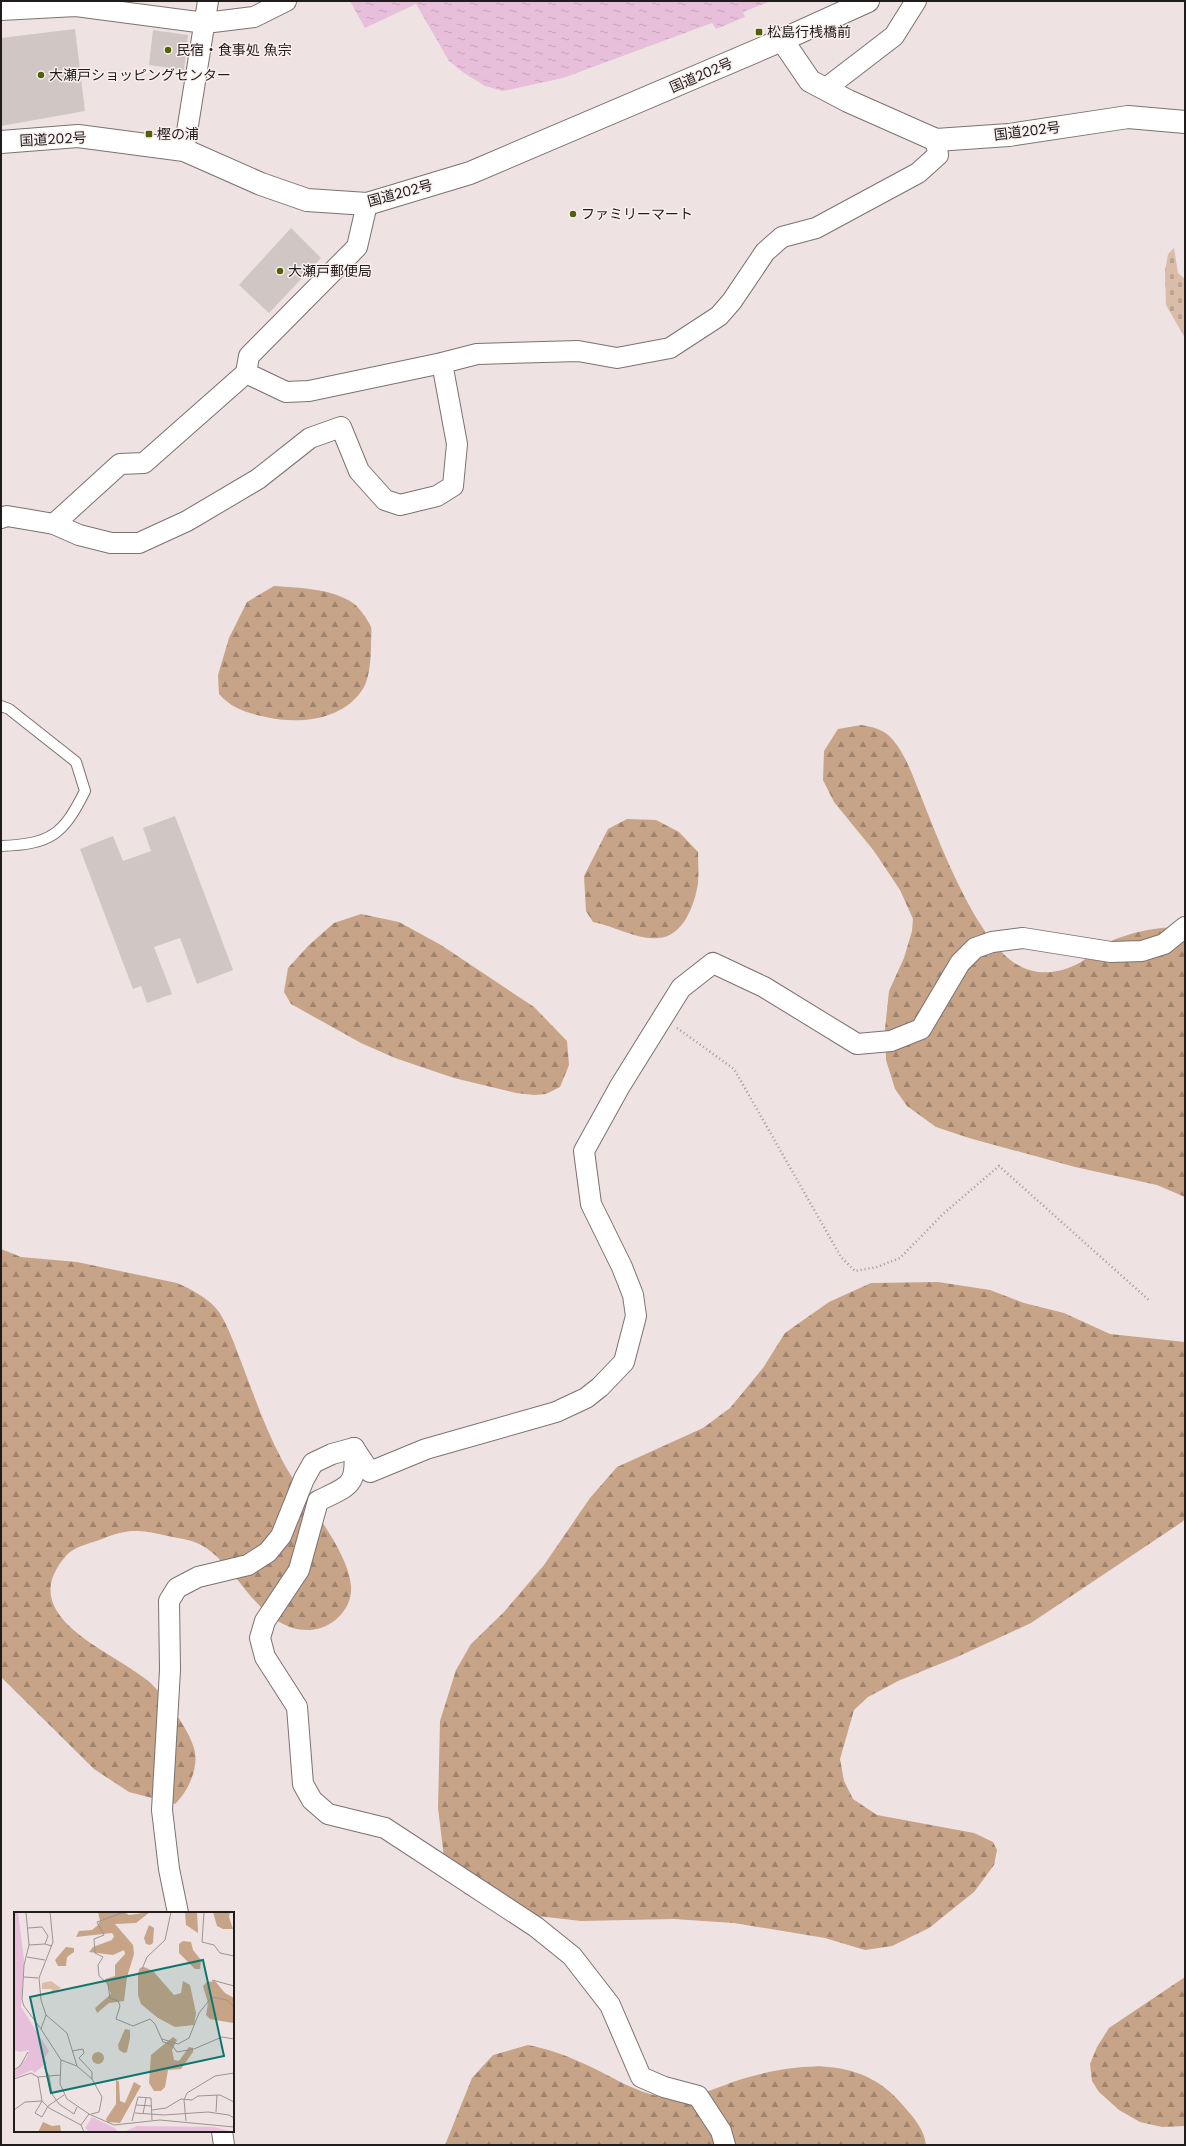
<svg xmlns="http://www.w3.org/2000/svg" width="1186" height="2146" viewBox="0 0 1186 2146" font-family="Poppins,'Noto Sans JP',sans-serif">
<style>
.forest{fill:url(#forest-firs)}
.cemetery{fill:url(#cemetery-stones)}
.water{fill:url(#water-ripples)}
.building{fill:#d0c6c3}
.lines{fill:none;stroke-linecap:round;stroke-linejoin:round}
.service-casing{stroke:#7b7271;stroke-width:12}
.minor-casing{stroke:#7b7271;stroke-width:22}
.trunk-casing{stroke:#7b7271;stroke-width:24}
.path{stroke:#a09797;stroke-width:2.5;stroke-dasharray:1 3;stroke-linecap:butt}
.service{stroke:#fff;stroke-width:10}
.minor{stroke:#fff;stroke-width:20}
.trunk{stroke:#fff;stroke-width:22}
.poi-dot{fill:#506106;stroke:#fbf0f0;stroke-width:1.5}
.labels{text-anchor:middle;stroke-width:3;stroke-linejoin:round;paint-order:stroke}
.poi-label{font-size:14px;fill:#201c1c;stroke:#fbf0f0;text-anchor:start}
.street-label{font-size:14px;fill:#201c1c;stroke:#fbf0f0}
.inset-river{fill:none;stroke:#e7bfda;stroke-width:2}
.inset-road{fill:none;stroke:#9c9393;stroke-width:1}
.view{fill:#0f766e;fill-opacity:0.15;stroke:#0f766e;stroke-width:2}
.inset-edge{fill:none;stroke:#201c1c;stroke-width:2}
</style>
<defs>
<pattern id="forest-firs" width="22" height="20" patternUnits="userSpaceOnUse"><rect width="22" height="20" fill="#c7a387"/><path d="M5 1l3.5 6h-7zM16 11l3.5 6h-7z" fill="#a1846e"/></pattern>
<pattern id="cemetery-stones" width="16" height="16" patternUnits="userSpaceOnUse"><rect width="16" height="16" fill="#dabda8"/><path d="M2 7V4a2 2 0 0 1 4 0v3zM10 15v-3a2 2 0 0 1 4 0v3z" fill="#bba290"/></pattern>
<pattern id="water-ripples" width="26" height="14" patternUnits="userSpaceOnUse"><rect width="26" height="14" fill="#e7bfda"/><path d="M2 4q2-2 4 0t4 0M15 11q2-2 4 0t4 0" fill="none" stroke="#c6a4ba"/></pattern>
</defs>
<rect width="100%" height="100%" fill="#eee3e2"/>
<!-- forest -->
<g class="forest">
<path d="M 274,586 C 300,588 330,588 353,603 C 358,606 369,621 371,627 C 372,631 371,638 371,643 C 371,656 370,676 364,687 C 345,720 300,725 266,717 C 248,713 232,709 219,694 L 218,675 L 229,638 L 247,602 Z"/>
<path d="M 861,725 C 873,727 884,729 893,740 C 907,757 914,779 922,799 C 940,844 977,942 1018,965 C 1038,977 1062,973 1081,962 C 1091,956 1100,946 1111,941 C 1130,933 1165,924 1185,929 L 1185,1197 L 1157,1185 L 1075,1167 L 969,1138 L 936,1127 L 907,1106 L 895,1089 L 886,1060 L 885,1029 L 889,991 L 904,958 L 912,931 L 913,919 L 900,890 L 874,851 L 834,802 L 823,780 L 824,751 L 838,729 Z"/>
<path d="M 627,819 L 656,820 L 679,832 L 698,852 C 698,862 699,873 698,883 C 695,903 684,937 658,938 C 637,940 614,926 593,922 L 586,911 L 584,876 L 608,829 Z"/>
<path d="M 361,914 L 399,922 L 441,945 L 534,1007 L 567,1041 L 569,1065 L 560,1087 L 546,1094 L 534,1095 L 516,1093 L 454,1078 L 395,1058 L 361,1043 L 291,1004 L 284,992 L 288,968 L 309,945 L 334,923 Z"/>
<path d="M 1,1249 L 21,1257 L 77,1262 L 177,1283 C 191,1289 210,1299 219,1312 C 229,1328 235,1346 242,1364 C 254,1396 266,1430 282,1460 C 300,1495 348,1548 351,1586 C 353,1609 332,1629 310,1630 C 260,1632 239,1567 203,1546 C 192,1539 175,1538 163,1535 C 140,1530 129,1529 107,1537 C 94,1543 75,1545 66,1556 C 13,1616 110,1650 147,1680 C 162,1692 193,1734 195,1753 C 198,1770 187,1793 175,1804 L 129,1792 L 94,1769 L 1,1677 Z"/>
<path d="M 938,1282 L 990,1290 L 1024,1303 L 1064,1313 L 1110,1334 L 1185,1342 L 1185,1519 L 1182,1522 L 1031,1623 L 957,1657 L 898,1681 L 868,1697 L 854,1710 L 840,1759 L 844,1781 L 853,1799 L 877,1815 L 974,1833 L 993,1842 L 997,1850 L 994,1865 L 974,1892 L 929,1928 L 892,1946 L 865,1950 L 825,1938 L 734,1923 L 674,1919 L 581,1921 L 504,1912 L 465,1894 L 446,1874 L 438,1808 L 440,1721 L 456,1670 L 471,1644 L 504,1612 L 544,1565 L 590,1498 L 617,1467 L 703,1428 L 730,1408 L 763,1368 L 785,1333 L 829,1302 L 871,1283 Z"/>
<path d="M 1185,1977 L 1185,2126 L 1162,2127 L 1140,2122 L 1119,2110 L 1099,2092 L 1092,2081 L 1090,2064 L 1097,2047 L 1109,2028 Z"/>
<path d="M 528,2045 C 547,2049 563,2054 580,2062 C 607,2073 634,2093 664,2097 C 693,2101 716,2087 742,2079 C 797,2063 859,2055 900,2102 C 911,2115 924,2127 926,2145 L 445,2145 L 472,2078 L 493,2055 Z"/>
</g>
<!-- cemetery -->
<path class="cemetery" d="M 1174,248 L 1178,273 L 1185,279 L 1185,338 L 1166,305 L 1165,271 L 1168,254 Z"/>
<!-- water -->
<path class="water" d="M 350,1 L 771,1 L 743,12 L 745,17 L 716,29 L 712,23 L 563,78 L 503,91 L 485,86 L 464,73 L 449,61 L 416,4 L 365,28 Z"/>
<!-- building -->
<g class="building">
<path d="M 75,29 L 85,111 L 1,126 L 1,38 Z"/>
<path d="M 153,30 L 188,35 L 184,70 L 149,65 Z"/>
<path d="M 291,228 L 321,258 L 269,313 L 239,285 Z"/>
<path d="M 175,816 L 233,970 L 197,984 L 180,938 L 154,947 L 172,994 L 147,1003 L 141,986 L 133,989 L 80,849 L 113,836 L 123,861 L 151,851 L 143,828 Z"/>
</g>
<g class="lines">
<!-- service casing -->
<g class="service-casing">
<path id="service" d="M 1,706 L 9,709 L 76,762 L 85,791 C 63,835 51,844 1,846"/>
</g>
<!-- minor casing -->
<g class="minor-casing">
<g id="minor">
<path d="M 1,10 L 76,6 L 205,23 L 254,17 L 286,1"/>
<path d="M 825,89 L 894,36 L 916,1"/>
<path d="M 184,150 L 208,1"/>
<path d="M 367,204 L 357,247 L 249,356 L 246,373 L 286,392 L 309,391 L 442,363 L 477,354 L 578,351 L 617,358 L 670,348 L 719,316 L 732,301 L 765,252 L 782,237 L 816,228 L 918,173 L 938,155 L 936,140"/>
<path d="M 1,518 L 7,516 L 54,524 L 120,464 L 144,463 L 246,373"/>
<path d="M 54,524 L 79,535 L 111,543 L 139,543 L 187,521 L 258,479 L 310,438 L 341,427 L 359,471 L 385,500 L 400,505 L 437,496 L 453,486 L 457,444 L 442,363"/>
<path d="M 354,1448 L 370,1472 L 426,1449 L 556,1412 L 586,1398 L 600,1387 L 624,1362 L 636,1316 L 633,1295 L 622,1267 L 591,1204 L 584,1151 L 620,1086 L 681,988 L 713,963 L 764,987 L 857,1044 L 891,1041 L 921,1029 L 960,963 L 975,948 L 992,942 L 1023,938 L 1111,952 L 1142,951 L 1164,944 L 1185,927"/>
<path d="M 354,1448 C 357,1486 351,1485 318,1501 L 299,1570 L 265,1621 L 260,1638 L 265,1657 L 297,1707 L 303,1784 L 312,1800 L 328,1814 L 385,1828 L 536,1927 L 572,1956 L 610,2005 L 641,2077 L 664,2087 L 698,2096 L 721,2131 L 725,2145"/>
<path d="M 178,1913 L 169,1869 L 162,1810 L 170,1670 L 169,1601 L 177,1588 L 198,1577 L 248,1565 L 268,1552 L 281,1536 L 304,1479 L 313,1463 L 332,1454 L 354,1448"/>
<path d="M 222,2131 L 224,2145"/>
</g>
</g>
<!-- trunk casing -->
<g class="trunk-casing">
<g id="trunk">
<path d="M 782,40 L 868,1"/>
<path d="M 1,142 L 78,136 L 184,150 L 261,184 L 307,200 L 367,204 L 470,173 L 782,40 L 810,81 L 848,101 L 936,140 L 1009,135 L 1128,117 L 1185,122"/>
</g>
</g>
<!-- path -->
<path class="path" d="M 677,1028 L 734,1069 L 841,1257 L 855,1271 L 877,1267 L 900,1258 L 943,1214 L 999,1166 L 1150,1301"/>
<!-- service -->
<use href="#service" class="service"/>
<!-- minor -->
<use href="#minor" class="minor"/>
<!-- trunk -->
<use href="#trunk" class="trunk"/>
</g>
<!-- markers -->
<g class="poi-dot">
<rect x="755" y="28" width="8" height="8" rx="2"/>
<circle cx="168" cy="50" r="4"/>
<circle cx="41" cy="75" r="4"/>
<rect x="145" y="130" width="8" height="8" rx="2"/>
<circle cx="573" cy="214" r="4"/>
<circle cx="280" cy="271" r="4"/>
</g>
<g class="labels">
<!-- poi labels -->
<g class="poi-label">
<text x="767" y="37">松島行桟橋前</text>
<text x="176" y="55">民宿・食事処 魚宗</text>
<text x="49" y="80">大瀬戸ショッピングセンター</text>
<text x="157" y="139">樫の浦</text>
<text x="581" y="219">ファミリーマート</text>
<text x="288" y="276">大瀬戸郵便局</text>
</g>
<!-- street labels -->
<g class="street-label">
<text transform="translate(701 75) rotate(-23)" y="5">国道202号</text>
<text transform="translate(1027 131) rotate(-7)" y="5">国道202号</text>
<text transform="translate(53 139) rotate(-3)" y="5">国道202号</text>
<text transform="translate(400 193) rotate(-15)" y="5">国道202号</text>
</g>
</g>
<!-- overview -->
<g transform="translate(14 1912)">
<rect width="220" height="220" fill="#eee3e2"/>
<path d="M 84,0 L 110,0 L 115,3 L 136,0 L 122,11 L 101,12 L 119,33 L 120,42 L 113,65 L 110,89 L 95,91 L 83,101 L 81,96 L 97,82 L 91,67 L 101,64 L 101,53 L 111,42 L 110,38 L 99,43 L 75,40 L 79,35 L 98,28 L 100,24 L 98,21 L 62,25 L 65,19 L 78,18 L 83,14 L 86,9 ZM 171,0 L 183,0 L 184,21 L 172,13 ZM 199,0 L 216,0 L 215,5 L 219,17 L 209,17 L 203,14 ZM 135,13 L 140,16 L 139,31 L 136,33 L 132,32 L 130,26 ZM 169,29 L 177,30 L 179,38 L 187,48 L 186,57 L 181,57 L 165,41 L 165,32 ZM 52,35 L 60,36 L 60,40 L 53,45 L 52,54 L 44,54 L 41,48 ZM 130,55 L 139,59 L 160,83 L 167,81 L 169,69 L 176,73 L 182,101 L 180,113 L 161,115 L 144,106 L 127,92 L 124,83 L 124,61 L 126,56 ZM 201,69 L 211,81 L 220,86 L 219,111 L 196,107 L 192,103 L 194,91 L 189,74 L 193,70 ZM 111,117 L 116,118 L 116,126 L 113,140 L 110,141 L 105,138 L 104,133 ZM 159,125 L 163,128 L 158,138 L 160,148 L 165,149 L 175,135 L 179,136 L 179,140 L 167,157 L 154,158 L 151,175 L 147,179 L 140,179 L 135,171 L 137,143 ZM78 146a6 6 0 1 1 12 0a6 6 0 1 1-12 0ZM 102,167 L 105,170 L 106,189 L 111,191 L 120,170 L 127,174 L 106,211 L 93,210 L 92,207 L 102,192 ZM 29,210 L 38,214 L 46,213 L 47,219 L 24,220 Z" fill="#c7a387"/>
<path d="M 37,69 L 47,76 L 37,82 L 38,77 L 28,77 L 28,71 Z" fill="#dabda8"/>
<path d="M 0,0 L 4,0 L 10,47 L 7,95 L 35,139 L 30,147 L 33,151 L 20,161 L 18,158 L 0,166 L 0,160 L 13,145 L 15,138 L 6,140 L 0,138 ZM 78,205 L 101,216 L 104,220 L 75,220 L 71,216 ZM 123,214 L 200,215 L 220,220 L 110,220 Z" fill="#e7bfda"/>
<path class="inset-river" d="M 0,108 L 12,115 L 14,112"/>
<path class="inset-road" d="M 12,0 L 15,33 L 10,53 L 8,88 L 10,94 L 27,117M 36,0 L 39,30 L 25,66 L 27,88 L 32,103 L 27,117 L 47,148 L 46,172 L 53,187 L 75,202 L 100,213 L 146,208 L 220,215M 110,0 L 83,10 L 90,23 L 80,27 L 81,41 L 89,45 L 84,53 L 85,64 L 94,72 L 96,86 L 104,89 L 106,94 L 102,107 L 119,114 L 136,107 L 141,112 L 149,130 L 157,132 L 163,140 L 180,137 L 208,125 L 220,127M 190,0 L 188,30 L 200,33 L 206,41 L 220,44M 14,16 L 28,15 L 34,24 L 31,32M 15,33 L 31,32 L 38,34M 13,45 L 31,48M 128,57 L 133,45 L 151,28 L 157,0M 10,65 L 24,66M 198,68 L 220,74M 32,103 L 53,121 L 63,154 L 47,148M 148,127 L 164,132 L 175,126 L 185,101 L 198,85 L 213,88 L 220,95M 58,139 L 69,137 L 70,141 L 65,146 L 78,160 L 78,167M 63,154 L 78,167 L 88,185 L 85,200 L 77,202M 30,155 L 35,164 L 38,182 L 45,192 L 60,202 L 63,195M 0,158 L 6,154 L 14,140M 24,165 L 28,189 L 35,196 L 67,213 L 70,220M 0,167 L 17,161 L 24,165 L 46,163M 122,193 L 138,194M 0,198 L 11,190 L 28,189 L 21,201 L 28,205 L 34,194 L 50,183M 138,198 L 152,196 L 167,187 L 178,188 L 184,184 L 206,183 L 220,190M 202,200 L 203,183M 121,201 L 150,203 L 194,200 L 215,203 L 220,206M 129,202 L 132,186M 118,209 L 124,185 L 137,186 L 138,208M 172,209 L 170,188 L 173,181 L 201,164 L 220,161M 67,213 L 75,202"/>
<path class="view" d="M 189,48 L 210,144 L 37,181 L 16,85 Z"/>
<rect width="220" height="220" class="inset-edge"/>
</g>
<!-- border -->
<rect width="1186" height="2146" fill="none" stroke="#201c1c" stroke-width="4"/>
</svg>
